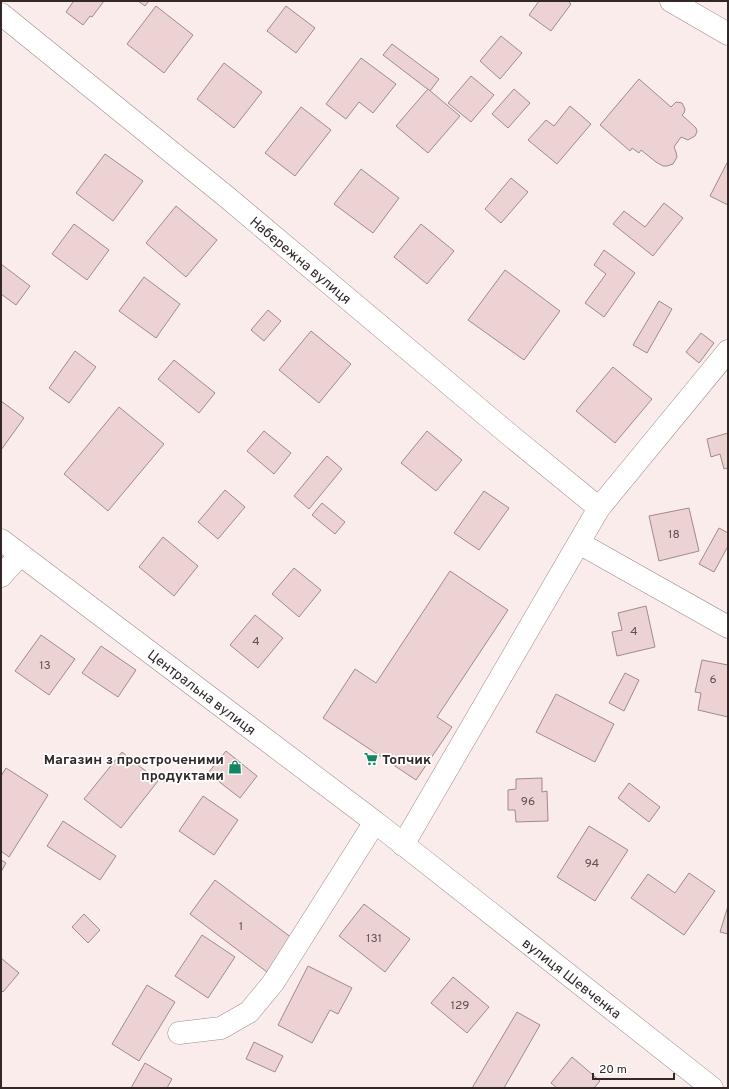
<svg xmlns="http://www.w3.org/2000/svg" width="729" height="1089" viewBox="0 0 729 1089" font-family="Overpass,sans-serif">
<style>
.building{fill:#ecd2d2;stroke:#a18a8a}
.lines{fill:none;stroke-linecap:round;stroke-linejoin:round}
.minor-casing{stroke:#a1898a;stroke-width:23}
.minor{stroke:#fff;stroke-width:22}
.labels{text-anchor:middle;stroke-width:3.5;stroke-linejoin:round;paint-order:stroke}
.number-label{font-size:12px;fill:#605252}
.street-label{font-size:14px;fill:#322828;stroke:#fff}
.poi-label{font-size:14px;font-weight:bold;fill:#322828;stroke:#fff;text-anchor:end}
</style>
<rect width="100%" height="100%" fill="#fbecec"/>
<!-- building -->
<g class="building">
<path d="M 71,1 L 104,1 L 92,17 L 90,16 L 83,25 L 66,12 L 73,2 Z"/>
<path d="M 138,1 L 149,1 L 145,6 Z"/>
<path d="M 539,1 L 568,1 L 571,4 L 551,31 L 529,15 Z"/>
<path d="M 156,6 L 193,35 L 164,73 L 127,44 Z"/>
<path d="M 286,6 L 315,28 L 296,53 L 267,31 Z"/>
<path d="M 501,36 L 522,53 L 500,79 L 480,61 Z"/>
<path d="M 392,44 L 439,79 L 430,91 L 383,55 Z"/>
<path d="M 361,58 L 396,84 L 373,113 L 359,102 L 346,119 L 326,104 Z"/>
<path d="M 224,63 L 262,92 L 234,128 L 197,99 Z"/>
<path d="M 471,76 L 494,95 L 471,122 L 448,103 Z"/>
<path d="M 639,79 L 671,107 L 676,102 L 682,103 L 685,109 L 684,113 L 682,115 L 696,128 L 697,132 L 695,136 L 688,140 L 681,137 L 674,147 L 676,152 L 677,157 L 673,164 L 667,166 L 663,166 L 656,162 L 641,150 L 639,153 L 632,148 L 630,151 L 600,125 Z"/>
<path d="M 428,89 L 460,116 L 428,153 L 396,126 Z"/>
<path d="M 514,89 L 530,103 L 508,128 L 492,114 Z"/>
<path d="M 570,106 L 591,124 L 557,164 L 528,140 L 546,120 L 554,126 Z"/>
<path d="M 301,107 L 331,130 L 295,176 L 265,153 Z"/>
<path d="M 105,154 L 143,181 L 113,221 L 76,193 Z"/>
<path d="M 728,161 L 728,205 L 710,196 Z"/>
<path d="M 361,169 L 399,198 L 373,233 L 334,204 Z"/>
<path d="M 511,178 L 528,192 L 501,223 L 485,209 Z"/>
<path d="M 664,203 L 683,218 L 653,256 L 613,224 L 624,211 L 645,227 Z"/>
<path d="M 176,206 L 217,240 L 186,277 L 146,243 Z"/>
<path d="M 74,224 L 109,250 L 87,280 L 52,254 Z"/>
<path d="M 421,224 L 454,251 L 427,284 L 394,257 Z"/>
<path d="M 604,250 L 635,273 L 604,317 L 585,303 L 606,274 L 594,265 Z"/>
<path d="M 1,264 L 30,286 L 16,305 L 1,294 Z"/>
<path d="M 505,270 L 560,311 L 524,360 L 468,320 Z"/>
<path d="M 144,277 L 180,304 L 156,338 L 119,311 Z"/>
<path d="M 659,301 L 672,309 L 647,353 L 633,345 Z"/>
<path d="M 268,310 L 281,321 L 264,341 L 251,330 Z"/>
<path d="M 311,331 L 351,364 L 319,403 L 279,370 Z"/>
<path d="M 701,333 L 714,343 L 699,363 L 686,352 Z"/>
<path d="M 75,351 L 96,367 L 69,403 L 49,388 Z"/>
<path d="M 174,360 L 215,393 L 199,413 L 158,379 Z"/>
<path d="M 613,367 L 652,399 L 615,443 L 576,411 Z"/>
<path d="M 1,401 L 24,418 L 1,450 Z"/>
<path d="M 119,407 L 164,444 L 108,511 L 64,474 Z"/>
<path d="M 264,431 L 291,453 L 274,474 L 247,451 Z"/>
<path d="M 427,431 L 462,460 L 436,491 L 401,463 Z"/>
<path d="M 728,433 L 728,468 L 724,469 L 720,454 L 711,457 L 707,439 Z"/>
<path d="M 327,456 L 342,469 L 309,509 L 294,496 Z"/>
<path d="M 225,490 L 245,507 L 218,539 L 198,522 Z"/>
<path d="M 484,491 L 509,508 L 479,550 L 454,533 Z"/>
<path d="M 322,503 L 345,522 L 335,534 L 312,515 Z"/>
<path d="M 689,508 L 699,551 L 659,561 L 649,516 Z"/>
<path d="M 719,528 L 728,533 L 728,546 L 714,572 L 699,564 Z"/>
<path d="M 163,537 L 198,566 L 174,596 L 139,567 Z"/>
<path d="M 294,568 L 321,590 L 299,617 L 272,594 Z"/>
<path d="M 450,571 L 508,610 L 437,717 L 452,727 L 416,780 L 323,718 L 355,669 L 376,683 Z"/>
<path d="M 646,606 L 655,647 L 617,656 L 612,632 L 622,630 L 618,613 Z"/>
<path d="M 255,615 L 283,638 L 258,668 L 230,645 Z"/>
<path d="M 41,635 L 75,659 L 49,695 L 15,671 Z"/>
<path d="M 101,646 L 136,670 L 118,697 L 82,673 Z"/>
<path d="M 702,660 L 728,665 L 728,717 L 698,710 L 701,693 L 695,692 Z"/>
<path d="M 625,673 L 639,680 L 624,711 L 609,703 Z"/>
<path d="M 556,694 L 614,724 L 595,762 L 536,732 Z"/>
<path d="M 226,751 L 257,776 L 240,798 L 208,773 Z"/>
<path d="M 122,752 L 158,781 L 121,828 L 84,799 Z"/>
<path d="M 6,768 L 48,795 L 9,857 L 1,851 L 1,776 Z"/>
<path d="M 542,778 L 542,792 L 547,791 L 548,821 L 516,822 L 515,810 L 508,810 L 508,790 L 516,789 L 516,779 Z"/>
<path d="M 629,783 L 660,807 L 649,822 L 618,798 Z"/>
<path d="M 203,796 L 238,820 L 214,855 L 179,831 Z"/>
<path d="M 63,821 L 116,856 L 100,880 L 47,846 Z"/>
<path d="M 589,826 L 628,850 L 595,901 L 557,877 Z"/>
<path d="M 1,860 L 6,863 L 1,872 Z"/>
<path d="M 689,873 L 715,891 L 684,935 L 631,898 L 648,874 L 675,893 Z"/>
<path d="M 215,880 L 292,938 L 267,972 L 190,914 Z"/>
<path d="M 364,904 L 410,939 L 385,972 L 339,936 Z"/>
<path d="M 728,906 L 728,934 L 720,932 Z"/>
<path d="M 84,914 L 100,930 L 88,943 L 72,927 Z"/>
<path d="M 202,935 L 235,957 L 208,998 L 175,976 Z"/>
<path d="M 1,958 L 19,973 L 3,992 L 1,990 Z"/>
<path d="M 308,966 L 352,988 L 338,1014 L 330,1010 L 312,1043 L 278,1025 Z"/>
<path d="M 453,977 L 489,1007 L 467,1033 L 431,1003 Z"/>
<path d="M 147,985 L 175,1002 L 139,1061 L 112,1044 Z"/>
<path d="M 517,1012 L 540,1025 L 504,1088 L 472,1088 Z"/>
<path d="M 254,1042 L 283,1056 L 275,1072 L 246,1059 Z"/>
<path d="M 572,1057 L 600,1081 L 594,1088 L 557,1088 L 551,1083 Z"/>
<path d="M 145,1063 L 172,1079 L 167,1088 L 131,1088 Z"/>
</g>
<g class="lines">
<!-- minor casing -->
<g class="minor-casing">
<g id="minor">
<path d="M 671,1 L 728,34"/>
<path d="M 1,14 L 228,198 L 511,436 L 599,508"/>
<path d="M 1,540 L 375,822 L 712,1088"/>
<path d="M 579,543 L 728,627"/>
<path d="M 1,576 L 20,555"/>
<path d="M 403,845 L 599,508 L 728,351"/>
<path d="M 179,1033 L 221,1028 L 249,1012 L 273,983 L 375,822"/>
</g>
</g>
<!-- minor -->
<use href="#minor" class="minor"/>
</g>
<!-- icons -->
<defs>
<g id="supermarket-bare" transform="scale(1.08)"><path d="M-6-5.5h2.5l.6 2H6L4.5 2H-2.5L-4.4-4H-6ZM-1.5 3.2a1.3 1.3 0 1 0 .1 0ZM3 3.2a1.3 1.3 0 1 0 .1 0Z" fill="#138563" stroke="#fff" stroke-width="2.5" paint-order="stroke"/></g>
<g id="shop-bare" transform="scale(1.08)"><path d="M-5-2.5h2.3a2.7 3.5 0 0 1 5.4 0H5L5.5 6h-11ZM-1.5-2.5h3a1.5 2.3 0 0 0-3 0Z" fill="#138563" stroke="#fff" stroke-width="2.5" paint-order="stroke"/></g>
</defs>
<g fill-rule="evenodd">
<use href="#supermarket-bare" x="371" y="759"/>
<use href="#shop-bare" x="235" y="767"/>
</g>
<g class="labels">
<!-- number labels -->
<g class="number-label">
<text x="674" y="538">18</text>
<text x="634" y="635">4</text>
<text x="256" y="645">4</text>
<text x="45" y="669">13</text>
<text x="713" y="683">6</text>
<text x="528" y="805">96</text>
<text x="592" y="867">94</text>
<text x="241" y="930">1</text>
<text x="374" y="942">131</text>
<text x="460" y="1009">129</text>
</g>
<!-- street labels -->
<g class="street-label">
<text transform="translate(301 260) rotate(40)" y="5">Набережна вулиця</text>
<text transform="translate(202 692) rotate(37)" y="5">Центральна вулиця</text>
<text transform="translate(572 978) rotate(38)" y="5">вулиця Шевченка</text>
</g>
<!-- poi labels -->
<g class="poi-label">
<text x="224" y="764">Магазин з простроченими<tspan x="224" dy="16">продуктами</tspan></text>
<text x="382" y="764" text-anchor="start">Топчик</text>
</g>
</g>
<!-- border -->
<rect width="729" height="1089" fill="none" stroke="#322828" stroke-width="4"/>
<!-- scale -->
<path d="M593 1073v6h81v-6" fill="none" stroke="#322828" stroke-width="2"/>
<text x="599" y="1073" font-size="12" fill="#322828" stroke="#ffffff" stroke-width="3" paint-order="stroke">20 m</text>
</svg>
